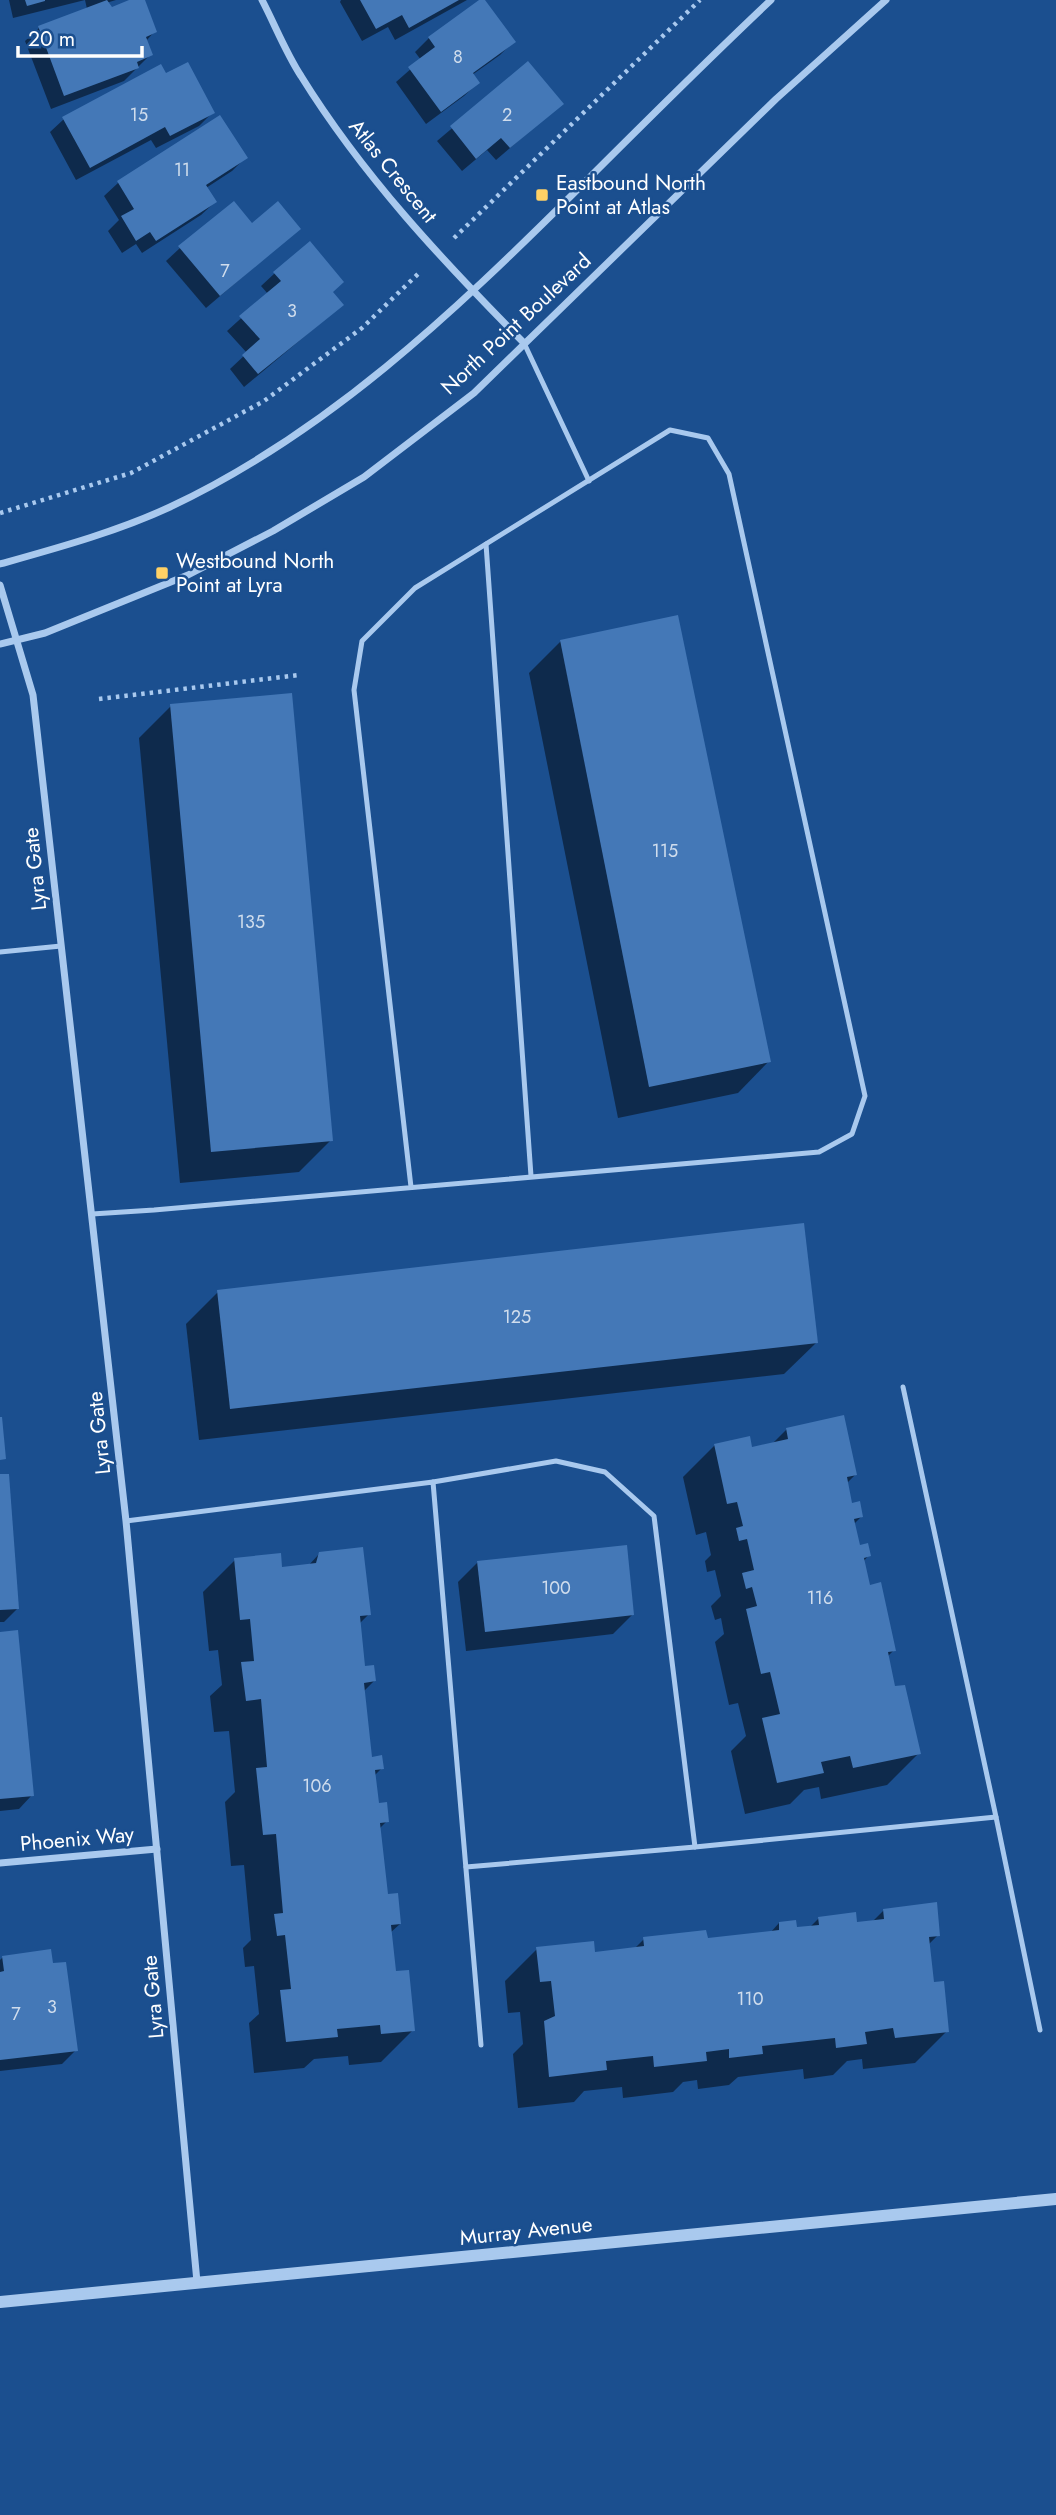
<svg xmlns="http://www.w3.org/2000/svg" width="1056" height="2515" viewBox="0 0 1056 2515" font-family="Jost,sans-serif">
<style>
.shadow{fill:#0007}
.building{fill:#4478b7}
.lines{fill:none;stroke-linecap:round;stroke-linejoin:round}
.path{stroke:#a9c9ee;stroke-width:4.5;stroke-dasharray:3.5 5;stroke-linecap:butt}
.service{stroke:#a9c9ee;stroke-width:5}
.minor{stroke:#a9c9ee;stroke-width:7}
.tertiary{stroke:#a9c9ee;stroke-width:12}
.poi-dot{fill:#ffd166;stroke:#1b4f8f;stroke-width:2.5}
.labels{text-anchor:middle;stroke-width:5;stroke-linejoin:round;paint-order:stroke}
.number-label{font-size:18px;fill:#d0dded}
.street-label{font-size:21px;fill:#fff;stroke:#1b4f8f}
.poi-label{font-size:21px;fill:#fff;stroke:#1b4f8f;text-anchor:start}
</style>
<rect width="100%" height="100%" fill="#1b4f8f"/>
<!-- shadow -->
<g class="shadow">
<path d="M 9,0 L 116,0 L 106,3 L 111,9 L 133,0 L 143,0 L 155,31 L 146,41 L 150,55 L 124,81 L 51,109 L 25,41 L 39,28 L 87,9 L 85,0 L 13,18 Z"/>
<path d="M 341,0 L 467,0 L 395,40 L 388,27 L 362,41 L 340,2 Z"/>
<path d="M 482,0 L 514,41 L 500,55 L 472,75 L 478,83 L 464,96 L 426,124 L 396,82 L 421,60 L 415,52 L 429,38 Z"/>
<path d="M 528,64 L 561,104 L 496,160 L 487,150 L 462,171 L 437,141 Z"/>
<path d="M 166,76 L 213,112 L 199,126 L 156,148 L 151,140 L 76,180 L 50,132 L 64,119 Z"/>
<path d="M 219,117 L 245,158 L 232,171 L 206,188 L 215,202 L 201,215 L 142,253 L 136,244 L 122,253 L 108,231 L 119,220 L 104,196 L 118,183 Z"/>
<path d="M 251,225 L 299,229 L 206,308 L 166,261 L 180,248 Z"/>
<path d="M 275,273 L 331,293 L 342,305 L 244,387 L 230,369 L 247,353 L 227,331 L 268,294 L 261,286 Z"/>
<path d="M 561,641 L 769,1061 L 738,1093 L 618,1118 L 529,673 Z"/>
<path d="M 171,706 L 331,1140 L 299,1172 L 180,1183 L 139,738 Z"/>
<path d="M 218,1292 L 816,1343 L 784,1374 L 199,1440 L 186,1324 Z"/>
<path d="M 787,1429 L 856,1474 L 847,1483 L 851,1505 L 861,1517 L 853,1525 L 858,1547 L 869,1555 L 863,1562 L 868,1587 L 894,1650 L 887,1657 L 894,1688 L 919,1753 L 887,1785 L 821,1799 L 819,1787 L 804,1790 L 790,1804 L 745,1814 L 731,1751 L 746,1736 L 738,1703 L 729,1705 L 715,1642 L 724,1634 L 721,1618 L 715,1620 L 711,1606 L 721,1596 L 715,1570 L 707,1572 L 705,1561 L 711,1555 L 706,1532 L 696,1535 L 683,1477 L 715,1445 L 751,1449 L 771,1445 Z"/>
<path d="M 0,1476 L 18,1608 L 4,1622 L 0,1622 Z"/>
<path d="M 319,1554 L 369,1614 L 359,1624 L 364,1668 L 374,1681 L 363,1692 L 371,1759 L 382,1768 L 374,1776 L 377,1805 L 387,1821 L 379,1829 L 387,1896 L 400,1924 L 390,1933 L 394,1973 L 413,2030 L 381,2062 L 349,2065 L 348,2056 L 314,2059 L 304,2068 L 254,2073 L 249,2023 L 259,2014 L 254,1966 L 245,1967 L 243,1948 L 251,1940 L 244,1865 L 231,1866 L 225,1802 L 235,1792 L 229,1731 L 214,1732 L 210,1696 L 222,1685 L 218,1650 L 209,1651 L 203,1592 L 235,1560 L 281,1569 L 308,1566 Z"/>
<path d="M 478,1562 L 632,1615 L 613,1634 L 466,1651 L 458,1582 Z"/>
<path d="M 0,1634 L 32,1795 L 19,1809 L 0,1811 Z"/>
<path d="M 884,1910 L 938,1935 L 928,1945 L 932,1984 L 947,2031 L 915,2063 L 863,2069 L 862,2059 L 847,2061 L 833,2075 L 804,2079 L 803,2069 L 738,2077 L 729,2085 L 698,2089 L 697,2080 L 683,2082 L 673,2092 L 623,2098 L 622,2087 L 584,2091 L 574,2102 L 518,2108 L 513,2054 L 523,2044 L 520,2012 L 508,2013 L 505,1981 L 537,1949 L 594,1954 L 634,1949 L 644,1939 L 706,1940 L 770,1933 L 779,1923 L 795,1929 L 810,1927 L 819,1918 L 855,1924 L 872,1922 Z"/>
<path d="M 3,1957 L 76,2050 L 62,2064 L 0,2071 L 0,1960 Z"/>
</g>
<!-- building -->
<g class="building">
<path d="M 25,0 L 45,0 L 45,1 L 27,6 Z"/>
<path d="M 107,0 L 112,7 L 129,0 L 145,0 L 157,32 L 146,37 L 153,55 L 137,62 L 139,68 L 64,96 L 38,26 Z"/>
<path d="M 360,0 L 459,0 L 409,28 L 402,15 L 376,29 Z"/>
<path d="M 479,0 L 485,0 L 516,42 L 473,73 L 480,83 L 441,112 L 408,67 L 435,47 L 428,37 Z"/>
<path d="M 528,61 L 564,104 L 510,148 L 501,138 L 476,159 L 450,126 Z"/>
<path d="M 188,62 L 215,113 L 170,136 L 165,127 L 90,168 L 62,117 L 161,64 L 166,73 Z"/>
<path d="M 220,115 L 248,158 L 206,185 L 217,202 L 156,241 L 150,232 L 136,241 L 121,216 L 134,209 L 117,181 Z"/>
<path d="M 234,201 L 252,223 L 278,201 L 301,229 L 220,296 L 178,246 Z"/>
<path d="M 310,241 L 344,282 L 333,292 L 344,305 L 258,374 L 242,355 L 260,339 L 239,316 L 281,281 L 273,272 Z"/>
<path d="M 678,615 L 771,1062 L 649,1087 L 560,640 Z"/>
<path d="M 292,693 L 333,1141 L 211,1152 L 170,704 Z"/>
<path d="M 804,1223 L 818,1343 L 230,1409 L 217,1290 Z"/>
<path d="M 844,1415 L 857,1475 L 847,1477 L 852,1503 L 860,1501 L 863,1517 L 854,1519 L 860,1545 L 868,1543 L 871,1556 L 864,1558 L 870,1585 L 881,1582 L 896,1651 L 888,1652 L 895,1686 L 905,1685 L 921,1754 L 853,1768 L 850,1756 L 821,1762 L 824,1773 L 777,1783 L 762,1718 L 780,1714 L 770,1672 L 761,1674 L 746,1609 L 757,1606 L 752,1587 L 746,1589 L 742,1573 L 754,1570 L 747,1539 L 739,1541 L 736,1528 L 743,1526 L 737,1502 L 727,1504 L 714,1444 L 750,1436 L 752,1447 L 788,1439 L 786,1428 Z"/>
<path d="M 0,1417 L 2,1417 L 6,1459 L 0,1460 Z"/>
<path d="M 0,1474 L 9,1474 L 19,1609 L 0,1610 Z"/>
<path d="M 627,1545 L 634,1615 L 485,1632 L 477,1561 Z"/>
<path d="M 363,1547 L 371,1615 L 360,1616 L 365,1666 L 374,1665 L 376,1681 L 364,1683 L 372,1757 L 382,1755 L 384,1769 L 375,1770 L 379,1803 L 387,1802 L 389,1822 L 380,1823 L 388,1894 L 398,1893 L 401,1924 L 391,1925 L 396,1971 L 409,1970 L 415,2031 L 381,2034 L 380,2025 L 337,2029 L 338,2037 L 286,2042 L 280,1990 L 291,1989 L 285,1935 L 277,1936 L 274,1914 L 283,1913 L 276,1834 L 263,1835 L 256,1768 L 267,1767 L 261,1699 L 246,1701 L 241,1662 L 254,1661 L 250,1619 L 240,1620 L 234,1558 L 281,1553 L 282,1567 L 316,1563 L 319,1552 Z"/>
<path d="M 18,1630 L 34,1796 L 0,1799 L 0,1632 Z"/>
<path d="M 937,1902 L 940,1936 L 929,1937 L 934,1982 L 944,1981 L 949,2032 L 895,2038 L 893,2028 L 865,2032 L 867,2044 L 836,2048 L 835,2038 L 762,2046 L 763,2054 L 729,2058 L 729,2049 L 706,2052 L 707,2061 L 654,2067 L 653,2056 L 606,2061 L 607,2070 L 549,2077 L 544,2021 L 555,2016 L 551,1981 L 540,1982 L 536,1947 L 594,1941 L 595,1952 L 644,1946 L 643,1937 L 706,1930 L 708,1938 L 779,1930 L 779,1922 L 796,1920 L 797,1927 L 819,1925 L 818,1917 L 856,1912 L 857,1922 L 884,1919 L 883,1909 Z"/>
<path d="M 51,1949 L 53,1963 L 66,1962 L 78,2051 L 0,2060 L 0,1972 L 4,1971 L 2,1956 Z"/>
</g>
<g class="lines">
<!-- path -->
<g class="path">
<path d="M 454,238 L 700,0"/>
<path d="M 0,513 L 131,473 L 264,401 L 362,328 L 421,271"/>
<path d="M 99,699 L 299,675"/>
</g>
<!-- service -->
<g class="service">
<path d="M 524,343 L 589,481"/>
<path d="M 486,544 L 531,1176"/>
<path d="M 0,952 L 61,946"/>
<path d="M 92,1214 L 154,1210 L 819,1152 L 852,1134 L 865,1096 L 729,474 L 708,438 L 670,430 L 415,588 L 362,641 L 354,690 L 411,1187"/>
<path d="M 903,1387 L 996,1817 L 1040,2030"/>
<path d="M 433,1482 L 556,1461 L 605,1472 L 654,1516 L 695,1847 L 466,1867"/>
<path d="M 126,1521 L 433,1482 L 481,2045"/>
<path d="M 695,1847 L 996,1817"/>
</g>
<!-- minor -->
<g class="minor">
<path d="M 262,0 C 275,25 286,53 301,76 C 363,176 442,260 524,343"/>
<path d="M 0,564 C 57,548 116,532 170,507 C 327,433 453,313 574,193 C 639,128 704,63 771,0"/>
<path d="M 0,585 L 33,695 L 126,1521 L 197,2282"/>
<path d="M 0,644 L 45,633 L 188,575 L 273,531 L 364,477 L 474,393 L 776,99 L 886,0"/>
<path d="M 0,1863 L 157,1849"/>
</g>
<!-- tertiary -->
<path class="tertiary" d="M 0,2302 L 1056,2199"/>
</g>
<!-- markers -->
<g class="poi-dot">
<rect x="535" y="188" width="14" height="14" rx="3.5"/>
<rect x="155" y="566" width="14" height="14" rx="3.5"/>
</g>
<g class="labels">
<!-- number labels -->
<g class="number-label">
<text x="458" y="63">8</text>
<text x="139" y="121">15</text>
<text x="507" y="121">2</text>
<text x="182" y="176">11</text>
<text x="225" y="277">7</text>
<text x="292" y="317">3</text>
<text x="665" y="857">115</text>
<text x="251" y="928">135</text>
<text x="517" y="1323">125</text>
<text x="556" y="1594">100</text>
<text x="820" y="1604">116</text>
<text x="317" y="1792">106</text>
<text x="750" y="2005">110</text>
<text x="52" y="2013">3</text>
<text x="16" y="2020">7</text>
</g>
<!-- street labels -->
<g class="street-label">
<text transform="translate(393 171) rotate(51)" y="7">Atlas Crescent</text>
<text transform="translate(516 324) rotate(-43)" y="7">North Point Boulevard</text>
<text transform="translate(35 869) rotate(-96)" y="7">Lyra Gate</text>
<text transform="translate(99 1433) rotate(-96)" y="7">Lyra Gate</text>
<text transform="translate(77 1839) rotate(-5)" y="7">Phoenix Way</text>
<text transform="translate(153 1997) rotate(-95)" y="7">Lyra Gate</text>
<text transform="translate(526 2231) rotate(-6)" y="7">Murray Avenue</text>
</g>
<!-- poi labels -->
<g class="poi-label">
<text x="556" y="190">Eastbound North<tspan x="556" dy="24">Point at Atlas</tspan></text>
<text x="176" y="568">Westbound North<tspan x="176" dy="24">Point at Lyra</tspan></text>
</g>
</g>
<!-- scale -->
<path d="M18 46v10h124v-10" fill="none" stroke="#ffffff" stroke-width="3.5"/>
<text x="28" y="46" font-size="21" fill="#ffffff" stroke="#1b4f8f" stroke-width="5" paint-order="stroke">20 m</text>
</svg>
